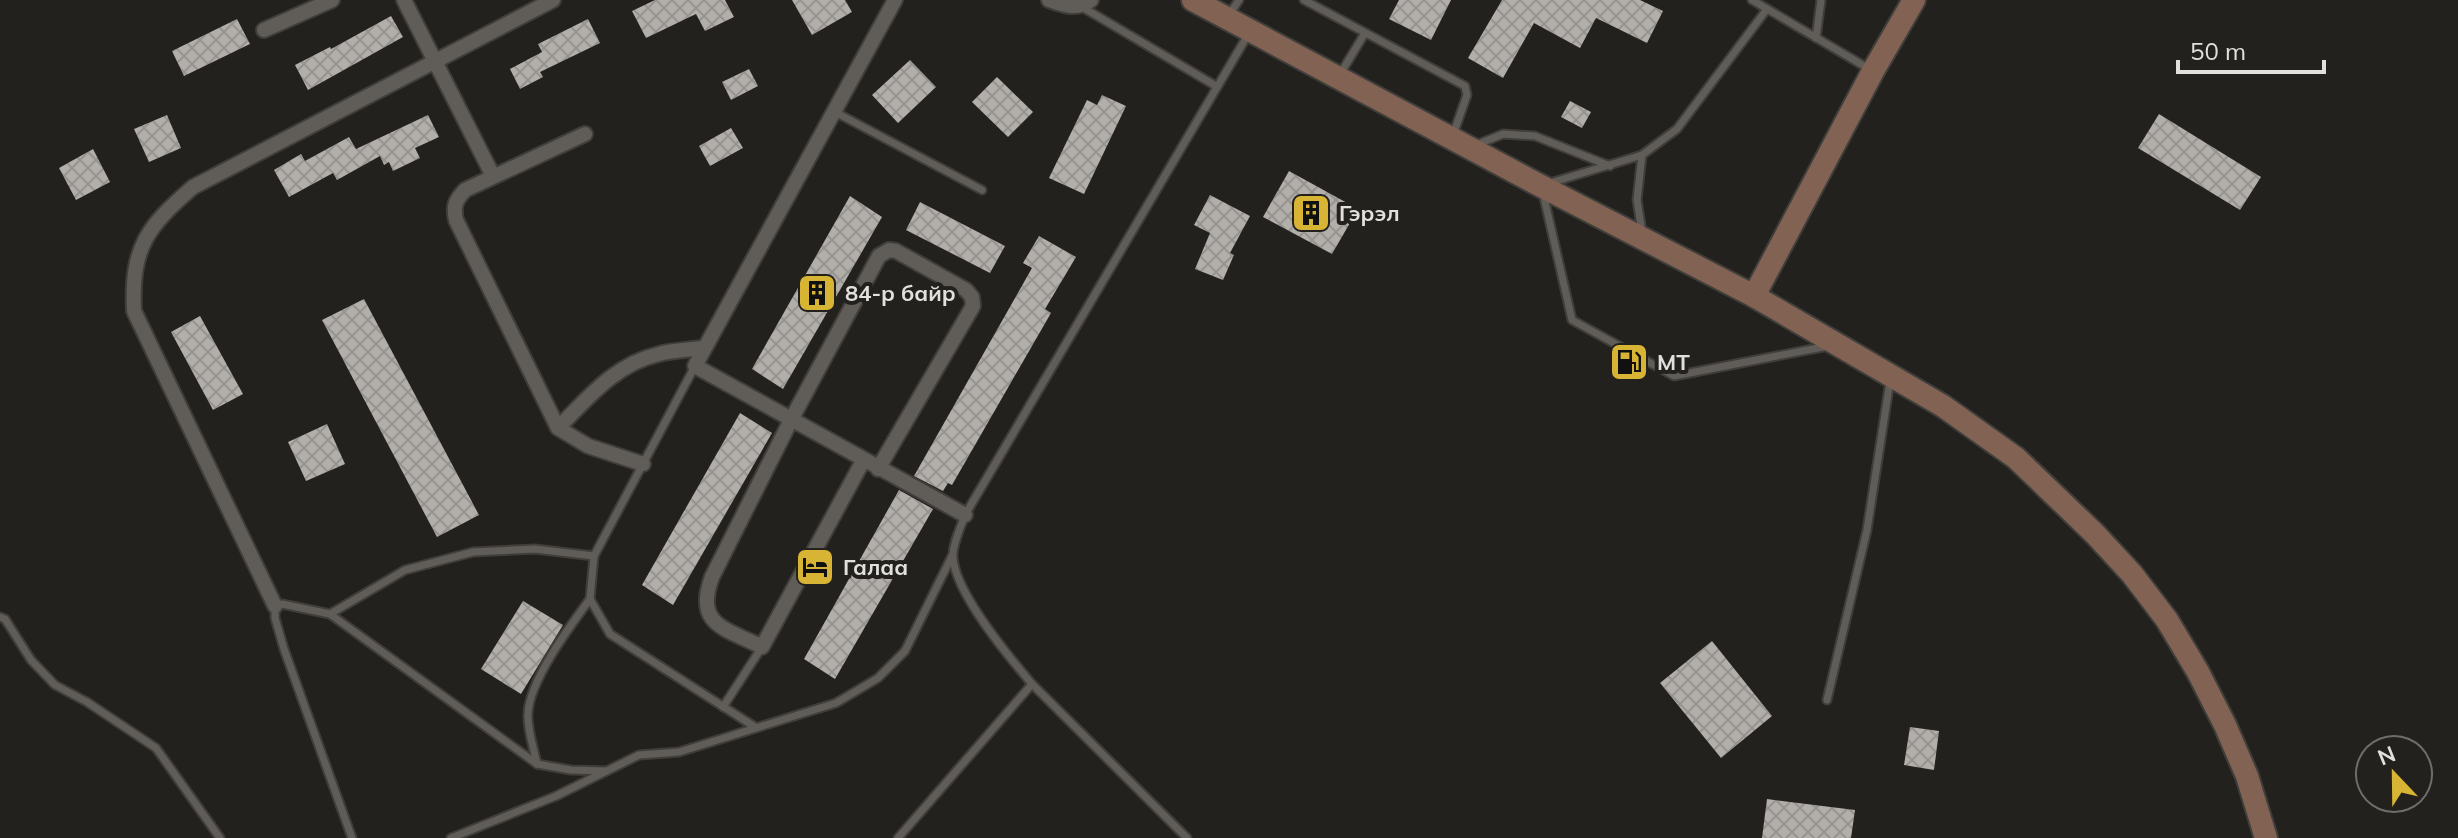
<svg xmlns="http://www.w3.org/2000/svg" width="2458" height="838" viewBox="0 0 2458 838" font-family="Mulish,sans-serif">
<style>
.building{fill:url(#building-cross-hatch)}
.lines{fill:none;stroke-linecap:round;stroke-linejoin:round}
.service-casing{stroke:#3f3e3b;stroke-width:11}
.minor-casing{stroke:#3f3e3b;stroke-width:18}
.secondary-casing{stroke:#3f3e3b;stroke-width:26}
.service{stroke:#605d59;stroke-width:7}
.minor{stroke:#605d59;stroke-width:14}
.secondary{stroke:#826253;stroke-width:22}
.labels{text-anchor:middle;stroke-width:8;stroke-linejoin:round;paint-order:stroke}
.poi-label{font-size:22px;font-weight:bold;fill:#e1e0de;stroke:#23211e;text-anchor:start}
</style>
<defs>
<pattern id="building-cross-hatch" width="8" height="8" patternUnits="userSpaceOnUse" patternTransform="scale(2)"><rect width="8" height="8" fill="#b2aeaa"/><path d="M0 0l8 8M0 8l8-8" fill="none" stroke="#969390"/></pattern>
</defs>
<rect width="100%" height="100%" fill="#23211e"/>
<!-- building -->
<g class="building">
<path d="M 655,0 L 725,0 L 734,17 L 705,31 L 696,14 L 646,38 L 632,11 Z"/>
<path d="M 792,0 L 845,0 L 852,12 L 812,35 Z"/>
<path d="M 1399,0 L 1451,0 L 1431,40 L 1389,19 Z"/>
<path d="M 1502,0 L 1640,0 L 1663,11 L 1647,43 L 1596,18 L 1580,48 L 1534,23 L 1503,78 L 1468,58 Z"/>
<path d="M 391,16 L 403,37 L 308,90 L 295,65 L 330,47 L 331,49 Z"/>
<path d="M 237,19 L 250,44 L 184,76 L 172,51 Z"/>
<path d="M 588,19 L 600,43 L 540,72 L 543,77 L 520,89 L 510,69 L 542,52 L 538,44 Z"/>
<path d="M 910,60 L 936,87 L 898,123 L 872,95 Z"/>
<path d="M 749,69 L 758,86 L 731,100 L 722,82 Z"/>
<path d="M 997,77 L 1033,112 L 1008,137 L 972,102 Z"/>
<path d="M 1102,95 L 1126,106 L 1084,194 L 1049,178 L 1087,100 L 1097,105 Z"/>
<path d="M 1570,101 L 1591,112 L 1582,128 L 1561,117 Z"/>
<path d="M 2159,114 L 2261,177 L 2240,210 L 2138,148 Z"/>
<path d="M 167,115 L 181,148 L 149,162 L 134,129 Z"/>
<path d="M 428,115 L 439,137 L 415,148 L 420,158 L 393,171 L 389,162 L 384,165 L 380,156 L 337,180 L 333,173 L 289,197 L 274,170 L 301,154 L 305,161 L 349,137 L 356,149 Z"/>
<path d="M 731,128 L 743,148 L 710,166 L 699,146 Z"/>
<path d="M 93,149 L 110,182 L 76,200 L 59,168 Z"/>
<path d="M 1289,171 L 1358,209 L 1332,254 L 1263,217 Z"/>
<path d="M 1210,195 L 1250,216 L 1230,253 L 1234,255 L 1223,280 L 1195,269 L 1210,233 L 1194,225 Z"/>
<path d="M 850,196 L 882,217 L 783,389 L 752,369 Z"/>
<path d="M 920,202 L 1005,246 L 990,273 L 906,230 Z"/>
<path d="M 1039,236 L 1076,257 L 1045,309 L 1051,313 L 952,485 L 948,483 L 943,491 L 914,476 L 1032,268 L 1023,263 Z"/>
<path d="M 364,299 L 479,515 L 437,537 L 322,320 Z"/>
<path d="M 200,316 L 243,394 L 213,410 L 171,332 Z"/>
<path d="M 740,413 L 772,433 L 673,605 L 642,585 Z"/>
<path d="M 327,424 L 345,464 L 306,481 L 288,442 Z"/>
<path d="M 899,490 L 933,509 L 835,679 L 804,659 Z"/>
<path d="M 523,601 L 563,625 L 521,694 L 481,669 Z"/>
<path d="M 1712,641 L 1772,716 L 1721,758 L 1660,683 Z"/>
<path d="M 1910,727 L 1939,731 L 1934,770 L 1904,765 Z"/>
<path d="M 1767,799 L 1855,810 L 1851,838 L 1762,838 Z"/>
</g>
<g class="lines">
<!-- service casing -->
<g class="service-casing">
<g id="service">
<path d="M 1304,0 L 1465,86 L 1467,95 L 1453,135"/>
<path d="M 1752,0 L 1871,70"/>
<path d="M 1082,7 L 1216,86"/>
<path d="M 1229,15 L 1239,0"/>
<path d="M 1816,38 L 1821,0"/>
<path d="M 1339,76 L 1365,33"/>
<path d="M 835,112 L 982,190"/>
<path d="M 1476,145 L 1503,134 L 1535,136 L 1610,166"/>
<path d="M 1550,183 L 1642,155 L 1677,129 L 1767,9"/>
<path d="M 1543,193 L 1572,320 L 1674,376 L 1828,346"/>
<path d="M 1642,232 L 1637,200 L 1642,155"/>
<path d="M 695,366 L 594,556 L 590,599 L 610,634 L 755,727"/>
<path d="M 594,556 L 535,549 L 473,552 L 405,570 L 330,614 L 537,764 L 571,770 L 606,771"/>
<path d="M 330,614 L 282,604 L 275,606 L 275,618 L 284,649 L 352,838"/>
<path d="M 0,617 L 5,619 L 31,660 L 55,685 L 87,702 L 156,748 L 220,838"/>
<path d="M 1032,684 L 1187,838"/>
<path d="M 1827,700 L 1867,530 L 1890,381"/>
<path d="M 723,707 L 762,647"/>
<path d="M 537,764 C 534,749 527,729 528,714 C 529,681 570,626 590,599"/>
<path d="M 451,838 L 556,796 L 639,755 L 679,752 L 836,703 L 878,678 L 905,651 L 952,556"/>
<path d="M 898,838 L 1032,684 C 1009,657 955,593 953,557 C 952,545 961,527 965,515 L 1249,33"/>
</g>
</g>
<!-- minor casing -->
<g class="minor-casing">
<g id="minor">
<path d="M 404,0 L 493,176"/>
<path d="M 895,0 L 695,366 L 965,515"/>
<path d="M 1049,0 C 1065,6 1077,10 1091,0"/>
<path d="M 264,30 L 332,0"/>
<path d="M 585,134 L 465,190 C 455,201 453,206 456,220 L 558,428 L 588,446 L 643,464"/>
<path d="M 558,428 C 588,398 615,364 659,354 C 673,350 689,350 703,348"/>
<path d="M 863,461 L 762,647 C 725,628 694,625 712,577 L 791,420 L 879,256 L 889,250 L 896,251 L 966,290 L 972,297 L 973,306 L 878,469"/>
<path d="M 275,606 L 134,311 C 131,247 147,227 193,187 L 553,0"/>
</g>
</g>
<!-- secondary casing -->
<g class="secondary-casing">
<g id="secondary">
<path d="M 1193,0 L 1541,186 L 1754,296 L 1943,406 L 2016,458 L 2095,534 L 2132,574 L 2167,620 L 2198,672 L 2225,725 L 2247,776 L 2266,838"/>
<path d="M 1754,296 L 1873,71 L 1914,0"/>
</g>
</g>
<!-- service -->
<use href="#service" class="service"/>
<!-- minor -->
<use href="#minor" class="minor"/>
<!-- secondary -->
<use href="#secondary" class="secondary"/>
</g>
<!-- icons -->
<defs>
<g id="building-square" transform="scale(2)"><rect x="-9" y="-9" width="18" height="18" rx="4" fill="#d8b434" stroke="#23211e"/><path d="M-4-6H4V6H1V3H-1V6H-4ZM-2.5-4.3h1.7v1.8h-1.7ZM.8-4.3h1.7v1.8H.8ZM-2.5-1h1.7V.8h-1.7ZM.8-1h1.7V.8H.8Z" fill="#111"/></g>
<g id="fuel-square" transform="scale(2)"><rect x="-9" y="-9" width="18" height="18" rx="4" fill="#d8b434" stroke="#23211e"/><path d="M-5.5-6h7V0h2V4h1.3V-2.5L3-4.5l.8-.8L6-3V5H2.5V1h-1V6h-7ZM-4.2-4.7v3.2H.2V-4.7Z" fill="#111"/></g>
<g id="hotel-square" transform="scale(2)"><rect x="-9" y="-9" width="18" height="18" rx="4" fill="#d8b434" stroke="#23211e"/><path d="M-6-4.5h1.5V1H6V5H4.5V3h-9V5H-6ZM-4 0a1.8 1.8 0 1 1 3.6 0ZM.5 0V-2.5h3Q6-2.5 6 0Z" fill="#111"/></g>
</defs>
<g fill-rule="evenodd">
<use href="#building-square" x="1311" y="213"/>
<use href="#building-square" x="817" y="293"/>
<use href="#fuel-square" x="1629" y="362"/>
<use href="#hotel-square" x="815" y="567"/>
</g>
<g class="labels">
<!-- poi labels -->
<g class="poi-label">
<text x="1339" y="221">Гэрэл</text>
<text x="845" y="301">84-р байр</text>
<text x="1657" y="370">МТ</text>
<text x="843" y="575">Галаа</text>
</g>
</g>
<!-- north arrow -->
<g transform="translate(2394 774) rotate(338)"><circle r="38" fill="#23211e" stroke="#6f6d6b" stroke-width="2"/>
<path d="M0-6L14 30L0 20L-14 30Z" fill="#d8b434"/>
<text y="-12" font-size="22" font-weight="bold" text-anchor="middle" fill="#e1e0de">N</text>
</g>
<!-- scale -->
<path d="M2178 60v12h146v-12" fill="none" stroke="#e1e0de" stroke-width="4"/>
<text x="2190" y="60" font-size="24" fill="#e1e0de" stroke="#23211e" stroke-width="6" paint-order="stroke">50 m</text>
</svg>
